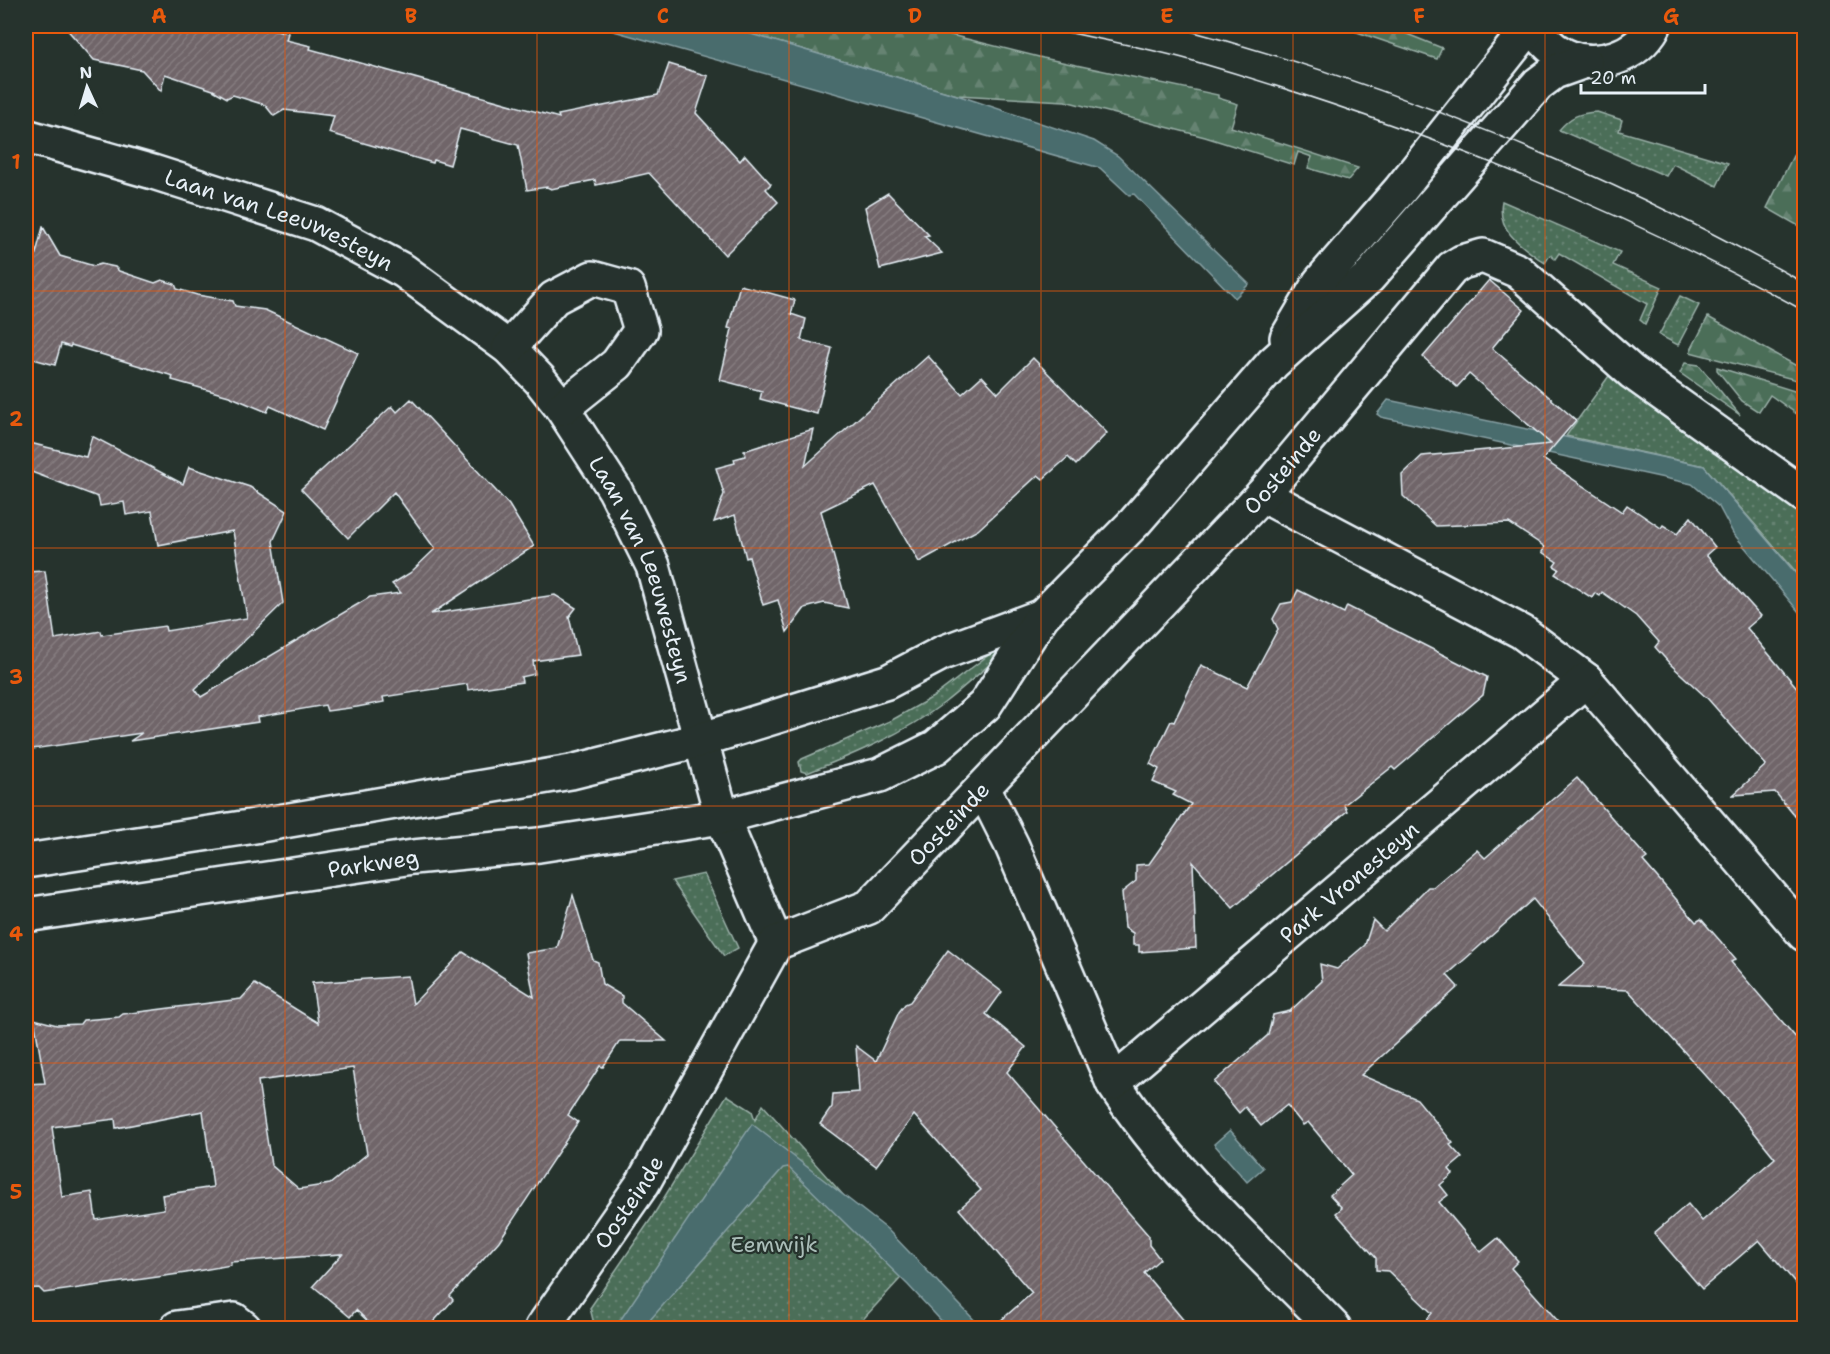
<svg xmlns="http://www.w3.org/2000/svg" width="1830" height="1354" viewBox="0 0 1830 1354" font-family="'Shantell Sans',sans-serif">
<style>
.grass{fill:url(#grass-dots);stroke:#9ab0a8;stroke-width:1.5}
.forest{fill:url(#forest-firs);stroke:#9ab0a8;stroke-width:1.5}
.water{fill:#486c6d;stroke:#88a1a5;stroke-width:1.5}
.building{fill:url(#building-hatch);stroke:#e8f1f8;stroke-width:1.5;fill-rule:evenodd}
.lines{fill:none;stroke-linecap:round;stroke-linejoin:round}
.minor-casing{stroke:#e8f1f8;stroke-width:38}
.minor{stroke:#26332d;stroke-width:33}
.tram{stroke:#e8f1f8;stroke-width:1.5}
.grid{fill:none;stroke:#e8590c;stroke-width:1.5;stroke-opacity:0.55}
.labels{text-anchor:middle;stroke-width:4.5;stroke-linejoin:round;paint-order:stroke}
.street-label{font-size:22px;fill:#e8f1f8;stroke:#26332d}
.park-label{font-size:22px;fill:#aabdb8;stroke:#26332d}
.neatline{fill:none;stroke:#e8590c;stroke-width:2}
.grid-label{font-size:20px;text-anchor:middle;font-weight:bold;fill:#e8590c}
</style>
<defs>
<pattern id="grass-dots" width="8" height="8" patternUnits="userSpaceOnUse" patternTransform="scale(1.5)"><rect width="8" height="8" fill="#4c6e59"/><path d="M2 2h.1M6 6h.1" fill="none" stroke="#668372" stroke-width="1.8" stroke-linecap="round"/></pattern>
<pattern id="forest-firs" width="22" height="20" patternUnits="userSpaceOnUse" patternTransform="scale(1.5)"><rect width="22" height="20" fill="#4c6e59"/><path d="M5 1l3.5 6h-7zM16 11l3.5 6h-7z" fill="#668372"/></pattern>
<pattern id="building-hatch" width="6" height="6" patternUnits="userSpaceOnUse" patternTransform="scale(1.5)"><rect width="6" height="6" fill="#706569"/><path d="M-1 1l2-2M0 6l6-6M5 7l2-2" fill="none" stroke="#847c7f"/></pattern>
</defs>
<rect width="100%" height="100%" fill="#26332d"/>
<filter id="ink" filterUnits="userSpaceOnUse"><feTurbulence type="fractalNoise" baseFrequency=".0167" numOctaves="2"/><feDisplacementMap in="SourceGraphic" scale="12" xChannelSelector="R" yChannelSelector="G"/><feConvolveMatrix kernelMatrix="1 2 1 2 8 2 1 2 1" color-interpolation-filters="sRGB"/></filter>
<g filter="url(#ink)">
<!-- grass -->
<g class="grass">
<path d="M 1597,112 L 1622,120 L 1619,131 L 1728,163 L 1717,186 L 1673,164 L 1666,176 L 1559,130 C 1571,116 1579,113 1597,112 Z"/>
<path d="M 1502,201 L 1620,252 L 1613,265 L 1662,287 L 1645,324 L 1640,320 L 1647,304 L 1559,253 L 1555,259 L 1550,255 L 1545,263 C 1523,247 1496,232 1502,201 Z"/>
<path d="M 1680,296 L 1699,305 L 1678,345 L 1659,335 Z"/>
<path d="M 1611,373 L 1804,510 L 1804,581 L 1704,466 L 1566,436 Z"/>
<path d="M 1007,641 L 1014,643 C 991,663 968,684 944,703 C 903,734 855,754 807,773 L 801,771 L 799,762 L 802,759 L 892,720 L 933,697 Z"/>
<path d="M 704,874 L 738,948 L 724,956 L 672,881 Z"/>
<path d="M 727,1095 L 752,1111 L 755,1120 L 763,1105 L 909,1269 L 855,1328 L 602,1328 L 605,1325 L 603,1323 L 595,1328 L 590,1308 L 651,1219 Z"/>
</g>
<!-- forest -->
<g class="forest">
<path d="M 724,26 L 915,26 L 1043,58 L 1218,95 L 1218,98 L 1238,104 L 1231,127 L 1358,168 L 1348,180 L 1308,168 L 1312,157 L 1298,152 L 1294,165 L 1205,137 L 1065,101 L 957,95 Z"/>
<path d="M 1339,26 L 1387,26 L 1442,48 L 1437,59 Z"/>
<path d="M 1794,154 L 1804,165 L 1804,229 L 1767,208 Z"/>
<path d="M 1708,317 L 1804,370 L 1804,382 L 1690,352 Z"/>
<path d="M 1685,363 L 1699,365 L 1740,415 L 1680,373 Z"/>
<path d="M 1717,367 L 1804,394 L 1804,419 L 1770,395 L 1759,412 L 1742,401 L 1717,370 Z"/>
</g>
<!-- water -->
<g class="water">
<path d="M 596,26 L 724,26 L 957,95 L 1094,141 L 1118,156 L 1249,284 L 1235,298 L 1134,194 L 1129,195 L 1100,168 Z"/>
<path d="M 1388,400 L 1704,466 L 1804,583 L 1804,618 L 1733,533 L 1719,507 L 1692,484 L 1381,417 L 1377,414 Z"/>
<path d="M 752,1124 L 887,1229 L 982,1328 L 948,1328 L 908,1285 L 788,1167 L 783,1168 L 643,1328 L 615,1328 Z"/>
<path d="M 1230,1130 L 1263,1168 L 1247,1182 L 1214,1144 Z"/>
</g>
<!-- building -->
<g class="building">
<path d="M 64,26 L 261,26 L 288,33 L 286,40 L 311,46 L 310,49 L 559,118 L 558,115 L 658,95 L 669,64 L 708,76 L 696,113 L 740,161 L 745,155 L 771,184 L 766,189 L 778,202 L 725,255 L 649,173 L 596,185 L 595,180 L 551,189 L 547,187 L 527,190 L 518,145 L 460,129 L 450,165 L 434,160 L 433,163 L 329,133 L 334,116 L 284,110 L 274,116 L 265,105 L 233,95 L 227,98 L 213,90 L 165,74 L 161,91 L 142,70 L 94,60 Z"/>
<path d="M 888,193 L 929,235 L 924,236 L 942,253 L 880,269 L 865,207 Z"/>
<path d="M 43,227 L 60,256 L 94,266 L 101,264 L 115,267 L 119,271 L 155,283 L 162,280 L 175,284 L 177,289 L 197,295 L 233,301 L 235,306 L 265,310 L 358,353 L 323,430 L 270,406 L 267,412 L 229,396 L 172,380 L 173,376 L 71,345 L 70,347 L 61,344 L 55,365 L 26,357 L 26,291 Z"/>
<path d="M 1489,280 L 1524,310 L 1492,348 L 1576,420 L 1543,459 L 1622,512 L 1627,505 L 1661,528 L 1663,525 L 1677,534 L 1691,517 L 1715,547 L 1706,555 L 1761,616 L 1747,628 L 1804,696 L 1804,827 L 1775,792 L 1733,795 L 1766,765 L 1708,699 L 1670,664 L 1655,647 L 1659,642 L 1636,616 L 1602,592 L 1600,596 L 1595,593 L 1592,598 L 1555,574 L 1559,569 L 1554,566 L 1557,562 L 1542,552 L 1545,547 L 1509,523 L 1436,526 L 1403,496 L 1402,475 L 1422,456 L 1551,444 L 1469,374 L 1457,387 L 1423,357 Z"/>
<path d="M 740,285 L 795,300 L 791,314 L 806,319 L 801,340 L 832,348 L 817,414 L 760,399 L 762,391 L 720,380 L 732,329 L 728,328 Z"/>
<path d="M 928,356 L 962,394 L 982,376 L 998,393 L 1033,358 L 1107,433 L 1076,465 L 1068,457 L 1043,479 L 1038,475 L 978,530 L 919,562 L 875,485 L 821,511 L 848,608 L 824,603 L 805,608 L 787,632 L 778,600 L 763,605 L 749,557 L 746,558 L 735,515 L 714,522 L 724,494 L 716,468 L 735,463 L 734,459 L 745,456 L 744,451 L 813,429 L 805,466 Z"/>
<path d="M 411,399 L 509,505 L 534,546 L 431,614 L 555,595 L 576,608 L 569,617 L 578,655 L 533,661 L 535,674 L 521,677 L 522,682 L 468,690 L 467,684 L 383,697 L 384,702 L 357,707 L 327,711 L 325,705 L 257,717 L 258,722 L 130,741 L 142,733 L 26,750 L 26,572 L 45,571 L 55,639 L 101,631 L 102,635 L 165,626 L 166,631 L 247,618 L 233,531 L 158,545 L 152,511 L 126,515 L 124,502 L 100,506 L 98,497 L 26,470 L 26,442 L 86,457 L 92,436 L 183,484 L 189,467 L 250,487 L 287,511 L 273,541 L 283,603 L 195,689 L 201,697 L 370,597 L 401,593 L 392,584 L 410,573 L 435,549 L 394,492 L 348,538 L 301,489 L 392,406 L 397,412 Z"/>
<path d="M 1298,590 L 1344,613 L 1347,606 L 1487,677 L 1483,695 L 1395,770 L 1392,767 L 1344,805 L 1347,811 L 1233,908 L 1193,862 L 1196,948 L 1139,952 L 1139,945 L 1133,945 L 1133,933 L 1125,928 L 1122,892 L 1136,881 L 1136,865 L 1149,864 L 1191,804 L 1173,795 L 1176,792 L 1153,782 L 1159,769 L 1150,764 L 1171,721 L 1174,722 L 1201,665 L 1247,687 L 1278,629 L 1273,619 L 1281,604 L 1292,602 Z"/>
<path d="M 1577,778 L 1647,858 L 1643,861 L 1696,922 L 1701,919 L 1736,959 L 1731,962 L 1804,1047 L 1804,1293 L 1759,1240 L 1702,1289 L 1654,1233 L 1688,1204 L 1702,1221 L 1775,1158 L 1728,1100 L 1628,990 L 1558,987 L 1585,964 L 1533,899 L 1447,975 L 1458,987 L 1361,1075 L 1417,1099 L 1453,1143 L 1450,1145 L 1462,1158 L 1449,1169 L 1453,1174 L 1440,1185 L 1448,1195 L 1439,1202 L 1481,1252 L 1498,1238 L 1518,1261 L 1511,1268 L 1565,1329 L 1419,1329 L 1432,1313 L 1388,1271 L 1376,1270 L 1376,1258 L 1336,1213 L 1342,1208 L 1330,1195 L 1352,1175 L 1308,1122 L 1303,1125 L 1287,1105 L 1261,1126 L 1245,1107 L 1239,1113 L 1214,1082 L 1268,1035 L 1273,1015 L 1290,1011 L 1322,981 L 1320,964 L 1337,969 L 1365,945 L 1373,920 L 1384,931 L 1428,887 L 1433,887 L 1477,850 L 1485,858 Z"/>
<path d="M 573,895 L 593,960 L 598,962 L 602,984 L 622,996 L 622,1003 L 666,1041 L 620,1041 L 603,1067 L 600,1066 L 568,1115 L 578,1122 L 499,1241 L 450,1296 L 453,1300 L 427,1329 L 373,1326 L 356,1310 L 350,1317 L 313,1286 L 342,1254 L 230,1262 L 231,1265 L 186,1273 L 44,1293 L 39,1288 L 26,1289 L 26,1084 L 45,1083 L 34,1019 L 57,1025 L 80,1024 L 83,1020 L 119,1017 L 123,1014 L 241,999 L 255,984 L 318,1023 L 312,983 L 408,976 L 413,1004 L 463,952 L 534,997 L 526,953 L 557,948 ZM 353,1068 L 367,1154 L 330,1184 L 299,1189 L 271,1165 L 258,1081 ZM 203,1111 L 213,1187 L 162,1195 L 164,1209 L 96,1220 L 92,1192 L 62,1197 L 52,1127 L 115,1119 L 116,1128 Z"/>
<path d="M 948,950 L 1002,992 L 986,1014 L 1026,1047 L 1007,1072 L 1149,1236 L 1149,1245 L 1160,1259 L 1144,1273 L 1191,1329 L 991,1329 L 1032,1293 L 959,1209 L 981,1190 L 914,1115 L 876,1166 L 820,1124 L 832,1107 L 833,1094 L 859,1092 L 856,1046 L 876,1061 L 899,1012 L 905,1004 L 910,1002 Z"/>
</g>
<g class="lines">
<!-- minor casing -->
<g class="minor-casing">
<g id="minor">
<path d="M 1533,26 C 1541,37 1550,49 1564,55 C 1597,71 1637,56 1654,26"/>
<path id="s1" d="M 26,136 L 153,172 L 316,224 L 404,271 L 509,348 L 540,380 L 562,408 L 615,490 L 653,566 L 722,817 L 776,943"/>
<path d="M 1287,338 L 1320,282 L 1400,190 L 1530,26"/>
<path d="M 509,348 L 554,298 L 592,278 L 628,288 L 641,330 L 617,364 L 562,408"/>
<path d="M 1262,495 L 1522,632 L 1586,680 L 1804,934"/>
<path d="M 983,788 L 1012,846 L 1113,1083 C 1173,1175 1258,1250 1334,1328"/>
<path d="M 26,861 L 249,827 L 571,772 L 700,740 L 887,682 L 942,653 L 1042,616"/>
<path id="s2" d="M 26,915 L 413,857 L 539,845 L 722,817 L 880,775 L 936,747 L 985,705 L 1042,616 L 1135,522 L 1273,363 L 1369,277 L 1538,84 L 1554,72 L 1585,61"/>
<path id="s3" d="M 1113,1083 L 1586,680"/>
<path d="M 177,1328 L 234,1320 L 244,1328"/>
<path id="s4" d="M 542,1328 L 643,1183 L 776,943 L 869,907 L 1262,495 L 1452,268 L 1462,262 L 1483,256 L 1518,271 L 1632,372 L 1804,495"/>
</g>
</g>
<!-- minor -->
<use href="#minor" class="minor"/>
<!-- tram -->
<g class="tram">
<path d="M 1040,26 C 1090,38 1141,46 1190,60 C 1402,121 1612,204 1804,311"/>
<path d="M 1172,26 C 1389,83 1609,173 1804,283"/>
</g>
</g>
</g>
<!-- grid -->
<path class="grid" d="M 285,26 L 285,1328M 537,26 L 537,1328M 789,26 L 789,1328M 1041,26 L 1041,1328M 1293,26 L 1293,1328M 1545,26 L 1545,1328M 26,291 L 1804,291M 26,548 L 1804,548M 26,806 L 1804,806M 26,1063 L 1804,1063"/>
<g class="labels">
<!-- street labels -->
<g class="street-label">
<text dy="8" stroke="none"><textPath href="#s1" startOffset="267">Laan van Leeuwesteyn</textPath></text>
<text dy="8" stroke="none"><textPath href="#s4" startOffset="1152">Oosteinde</textPath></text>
<text dy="8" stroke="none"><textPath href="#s1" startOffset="795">Laan van Leeuwesteyn</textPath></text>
<text dy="8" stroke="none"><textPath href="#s4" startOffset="666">Oosteinde</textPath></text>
<text dy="8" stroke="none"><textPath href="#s2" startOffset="351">Parkweg</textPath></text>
<text dy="8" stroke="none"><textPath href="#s3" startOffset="310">Park Vronesteyn</textPath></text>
<text dy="8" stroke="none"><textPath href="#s4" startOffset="153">Oosteinde</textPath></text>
</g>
<!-- park labels -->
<g class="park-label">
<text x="774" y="1252">Eemwijk</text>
</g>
</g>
<!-- margin -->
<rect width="1830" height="1354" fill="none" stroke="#26332d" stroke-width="66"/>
<!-- north arrow -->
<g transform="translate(87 87) rotate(356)" stroke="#26332d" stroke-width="4.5" paint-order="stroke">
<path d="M0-4.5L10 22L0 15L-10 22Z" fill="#e8f1f8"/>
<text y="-9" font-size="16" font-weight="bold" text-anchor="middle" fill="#e8f1f8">N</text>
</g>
<!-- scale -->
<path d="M1581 84v9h124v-9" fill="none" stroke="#e8f1f8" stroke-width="3"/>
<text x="1590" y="84" font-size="18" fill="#e8f1f8" stroke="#26332d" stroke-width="4.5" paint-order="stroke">20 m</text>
<rect x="33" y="33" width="1764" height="1288" class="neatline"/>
<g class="grid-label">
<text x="159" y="23">A</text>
<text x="411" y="23">B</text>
<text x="663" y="23">C</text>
<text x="915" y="23">D</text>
<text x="1167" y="23">E</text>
<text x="1419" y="23">F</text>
<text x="1671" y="23">G</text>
<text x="16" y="169">1</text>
<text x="16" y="426">2</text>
<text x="16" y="684">3</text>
<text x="16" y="941">4</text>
<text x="16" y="1199">5</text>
</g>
</svg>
